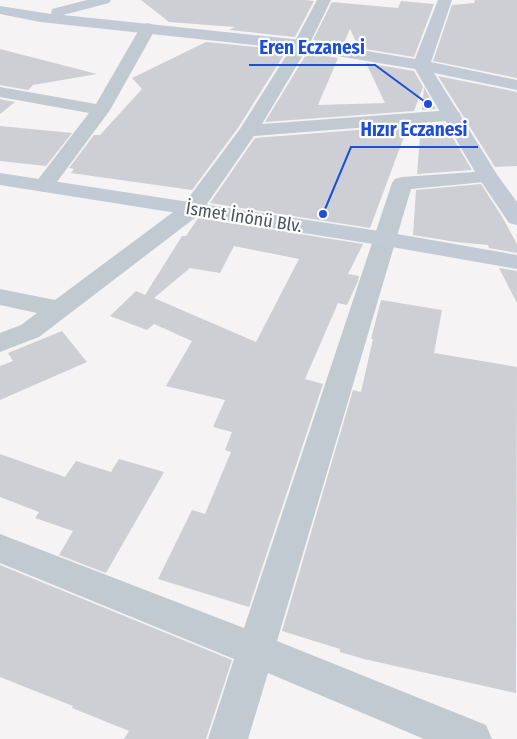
<svg xmlns="http://www.w3.org/2000/svg" width="517" height="739" viewBox="0 0 517 739" font-family="'Fira Sans Condensed',sans-serif">
<style>
.building{fill:#cdcfd5;fill-rule:evenodd}
.lines{fill:none;stroke-linecap:round;stroke-linejoin:round}
.street{fill:#c1cad1;fill-rule:evenodd}
.secondary{fill:#c2cbd5;fill-rule:evenodd}
.labels{text-anchor:middle;stroke-width:4.5;stroke-linejoin:round;paint-order:stroke}
.street-label{font-size:18px;fill:#4b5660;stroke:#fff}
.leader{fill:none;stroke:#1d4ed8;stroke-width:2}
.callout-dot{fill:#1d4ed8;stroke:#fff;stroke-width:2}
.callout-label{font-size:19px;text-anchor:middle;font-weight:bold;fill:#1d4ed8;stroke:#fff;stroke-width:4.5;stroke-linejoin:round;paint-order:stroke}
</style>
<rect width="100%" height="100%" fill="#f5f3f3"/>
<!-- building -->
<g class="building">
<path d="M 141,0 L 305,0 L 314,1 L 295,37 L 229,30 L 235,27 L 169,22 Z"/>
<path d="M 475,0 L 517,0 L 517,78 L 433,61 L 452,5 L 474,3 Z"/>
<path d="M 401,1 L 434,4 L 414,57 L 359,48 L 350,29 L 343,45 L 313,40 L 332,2 L 398,8 Z"/>
<path d="M 206,42 L 287,50 L 238,128 L 192,190 L 71,173 L 74,169 L 69,168 L 94,135 L 100,135 L 142,89 L 132,78 Z"/>
<path d="M 0,49 L 97,74 L 33,85 L 28,90 L 0,85 Z"/>
<path d="M 307,53 L 338,58 L 318,105 L 385,103 L 366,63 L 414,71 L 423,87 L 414,111 L 265,122 Z"/>
<path d="M 438,76 L 517,92 L 517,166 L 495,167 Z"/>
<path d="M 424,87 L 436,109 L 422,110 Z"/>
<path d="M 0,99 L 15,102 L 0,114 Z"/>
<path d="M 444,123 L 472,170 L 417,174 L 421,125 Z"/>
<path d="M 0,126 L 72,133 L 46,166 L 0,161 Z"/>
<path d="M 408,126 L 370,228 L 210,203 L 255,138 Z"/>
<path d="M 481,184 L 501,215 L 517,244 L 517,253 L 489,248 L 488,245 L 456,242 L 413,235 L 416,190 Z"/>
<path d="M 198,218 L 363,244 L 348,274 L 359,276 L 358,281 L 347,305 L 338,303 L 305,379 L 323,384 L 249,607 L 158,579 L 192,510 L 205,514 L 231,452 L 225,450 L 232,432 L 213,427 L 225,400 L 166,386 L 192,341 L 154,324 L 147,330 L 110,316 L 136,291 L 145,295 L 182,236 L 186,236 ZM 234,246 L 299,259 L 256,342 L 154,298 L 190,268 L 220,273 Z"/>
<path d="M 499,268 L 517,271 L 517,303 Z"/>
<path d="M 381,300 L 442,310 L 434,353 L 517,367 L 516,693 L 364,659 L 340,652 L 340,649 L 282,631 L 353,390 L 361,392 L 373,339 L 371,339 Z"/>
<path d="M 62,331 L 87,362 L 0,400 L 0,366 L 13,361 L 8,353 Z"/>
<path d="M 0,454 L 65,477 L 76,461 L 111,472 L 119,459 L 164,472 L 106,573 L 59,555 L 73,531 L 35,518 L 39,512 L 0,497 Z"/>
<path d="M 0,565 L 232,660 L 206,739 L 124,739 L 129,731 L 72,708 L 73,706 L 0,677 Z"/>
</g>
<g class="lines">
<!-- street -->
<g class="street">
<path d="M 317,0 L 331,0 L 309,45 L 262,124 L 452,110 L 459,112 L 461,116 L 459,120 L 254,136 L 200,214 L 39,337 L 0,352 L 0,333 L 21,325 L 37,313 L 0,305 L 0,289 L 55,300 L 184,204 L 240,129 L 293,45 Z"/>
<path d="M 148,23 L 154,25 L 156,28 L 110,110 L 51,190 L 44,192 L 37,190 L 33,186 L 89,113 L 0,97 L 0,87 L 96,104 L 140,28 L 142,25 Z"/>
<path d="M 488,171 L 495,173 L 498,177 L 495,181 L 411,189 L 277,641 L 486,725 L 492,739 L 424,739 L 268,673 L 248,739 L 208,739 L 234,659 L 0,563 L 0,534 L 244,628 L 392,183 L 395,179 L 402,177 Z"/>
</g>
<!-- secondary -->
<g class="secondary">
<path d="M 87,0 L 111,0 L 109,3 L 63,15 L 301,40 L 415,59 L 438,0 L 452,0 L 431,62 L 517,80 L 517,90 L 434,73 L 498,176 L 517,202 L 517,225 L 509,223 L 478,177 L 415,69 L 301,50 L 40,22 L 0,14 L 0,6 L 51,14 L 52,9 Z"/>
<path d="M 0,173 L 386,232 L 517,255 L 517,269 L 386,246 L 0,185 Z"/>
</g>
</g>
<g class="labels">
<!-- street labels -->
<g class="street-label">
<text transform="translate(244 217) rotate(9)" y="6">İsmet İnönü Blv.</text>
</g>
</g>
<!-- callouts -->
<path class="leader" d="M428 104L375 65H249M323 214L351 147H478"/>
<g class="callout-dot">
<circle cx="428" cy="104" r="5"/>
<circle cx="323" cy="214" r="5"/>
</g>
<g class="callout-label">
<text x="312" y="54">Eren Eczanesi</text>
<text x="414" y="136">Hızır Eczanesi</text>
</g>
</svg>
